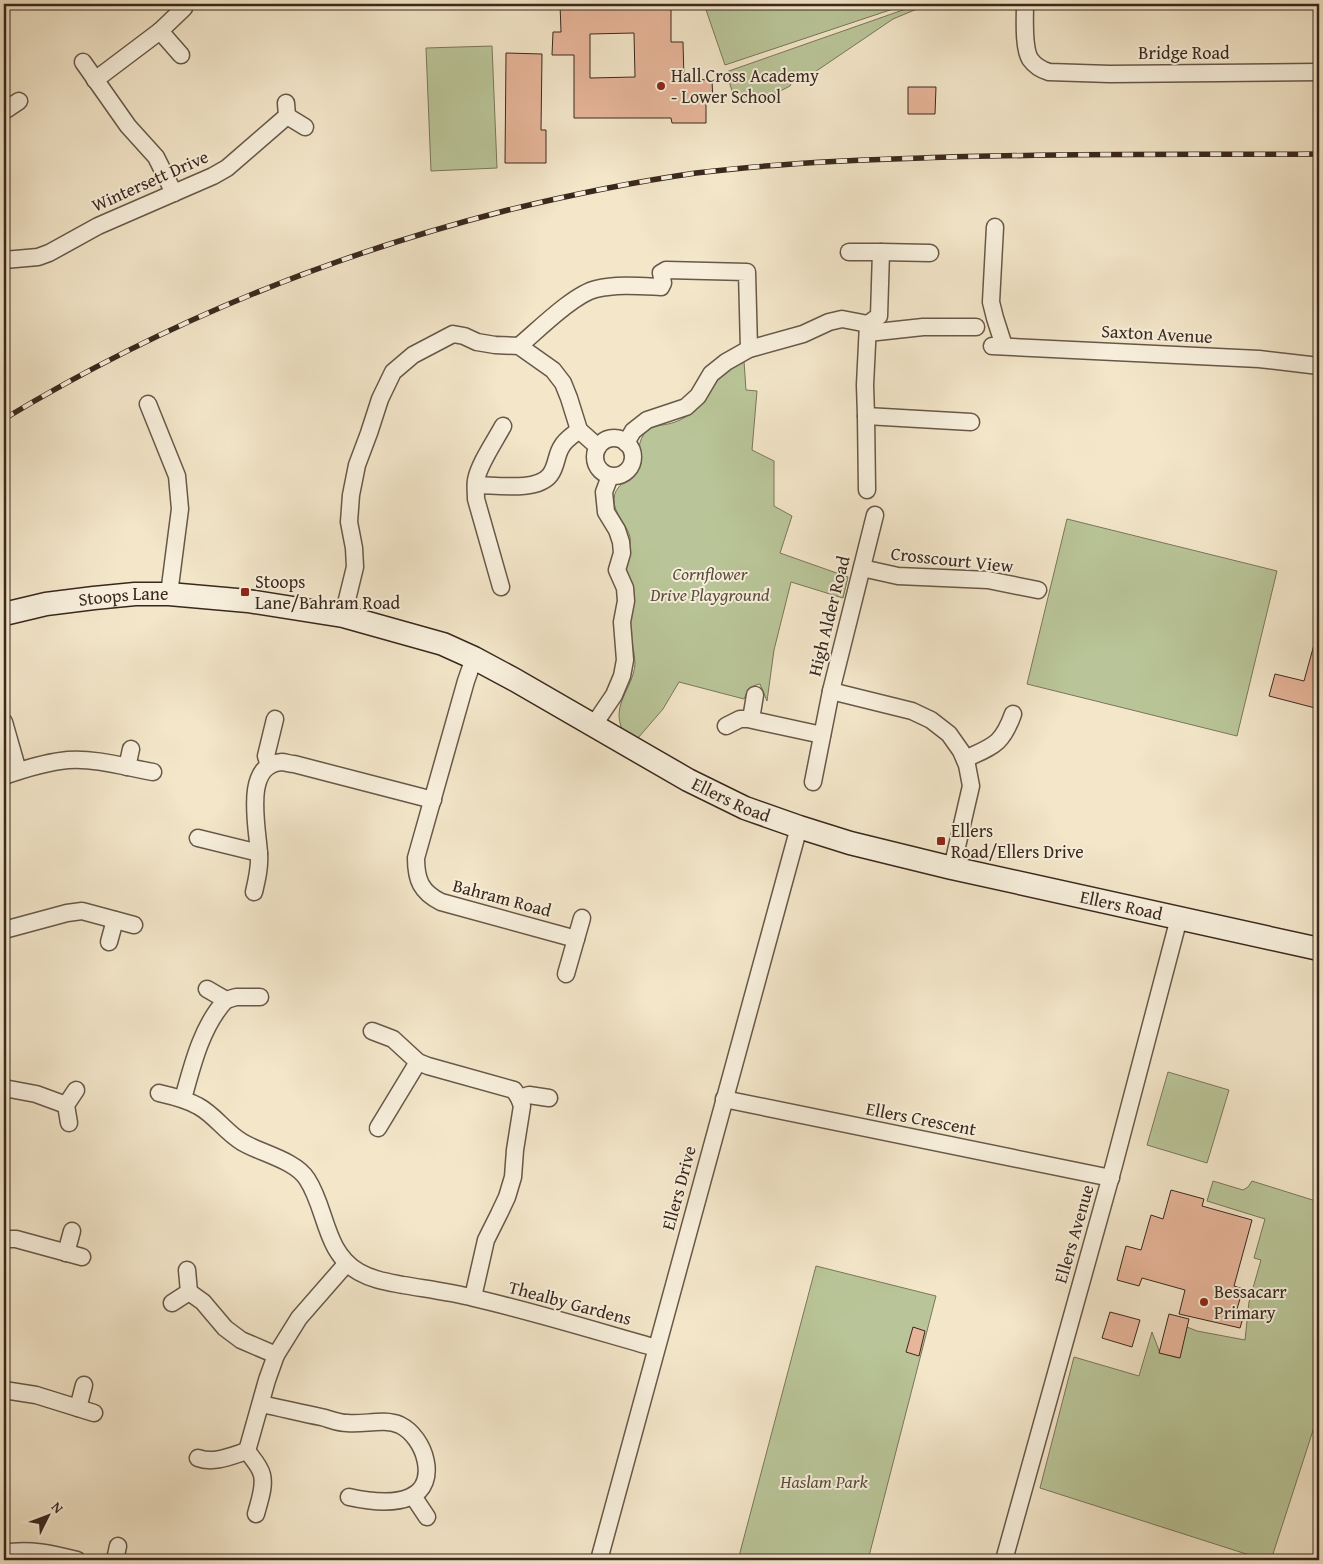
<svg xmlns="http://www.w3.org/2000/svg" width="1323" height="1564" viewBox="0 0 1323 1564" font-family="'Gentium Book Plus',serif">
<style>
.green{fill:#b9c598;stroke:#7a765a}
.building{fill:#e7b59a;stroke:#3a281d;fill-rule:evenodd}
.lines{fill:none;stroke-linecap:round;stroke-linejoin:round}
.street-casing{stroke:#685848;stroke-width:19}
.secondary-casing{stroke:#3a281d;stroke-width:25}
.street{stroke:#f7efdc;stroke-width:16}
.secondary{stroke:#f7efdc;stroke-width:22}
.rail-casing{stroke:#3a281d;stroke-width:5.5}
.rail{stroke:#f7efdc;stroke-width:4;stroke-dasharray:11;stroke-linecap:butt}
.poi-dot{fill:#8f2418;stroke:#f7efdc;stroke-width:2}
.labels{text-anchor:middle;stroke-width:4;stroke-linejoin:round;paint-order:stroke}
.street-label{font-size:18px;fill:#3a281d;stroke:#f7efdc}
.poi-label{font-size:18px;fill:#3a281d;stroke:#f7efdc;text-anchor:start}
.park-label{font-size:18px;font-style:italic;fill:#5a4f3c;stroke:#f7efdc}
</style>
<rect width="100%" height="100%" fill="#f3e6c9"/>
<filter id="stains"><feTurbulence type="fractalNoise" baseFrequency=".004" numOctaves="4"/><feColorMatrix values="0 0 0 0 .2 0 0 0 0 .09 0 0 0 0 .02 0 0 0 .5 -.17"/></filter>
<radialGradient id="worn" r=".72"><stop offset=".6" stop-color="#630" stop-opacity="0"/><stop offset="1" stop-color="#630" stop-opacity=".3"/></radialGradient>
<!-- green -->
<g class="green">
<path d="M 704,4 L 908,4 L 725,65 Z"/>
<path d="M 920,4 L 929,4 L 893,19 L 806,78 L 802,76 L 794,77 L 790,86 L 763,100 L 757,94 L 735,100 L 726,72 Z"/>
<path d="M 492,46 L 497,168 L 431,171 L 426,48 Z"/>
<path d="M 744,361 L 746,390 L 757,391 L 752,450 L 774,461 L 774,506 L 792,516 L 780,553 L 848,577 L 843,598 L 791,582 L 774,650 L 767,701 L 760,684 C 751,685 747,692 744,699 L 679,682 L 663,709 L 638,738 L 623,731 C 610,705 633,689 635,664 C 635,651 630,639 630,626 C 631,611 634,596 631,581 C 629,575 625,570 626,563 C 627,554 631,547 630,537 C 627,524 613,513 614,499 C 614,486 629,480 635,469 C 641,458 636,445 644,434 C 650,425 662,426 672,423 C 679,421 689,416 694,410 C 707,398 717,373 734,364 C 737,363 741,362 744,361 Z"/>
<path d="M 1067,519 L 1277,571 L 1237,736 L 1027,684 Z"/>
<path d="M 1168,1072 L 1229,1090 L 1207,1163 L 1147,1145 Z"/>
<path d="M 1213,1181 L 1243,1190 L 1248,1187 L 1252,1181 L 1319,1202 L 1319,1412 L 1271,1560 L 1265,1560 L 1040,1488 L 1074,1357 L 1139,1376 L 1152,1332 L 1160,1353 L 1179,1358 L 1187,1327 L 1197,1331 L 1245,1340 L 1249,1302 L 1261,1260 L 1254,1258 L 1265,1219 L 1207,1201 Z"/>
<path d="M 816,1266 L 936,1296 L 868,1560 L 738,1560 Z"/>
</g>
<!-- building -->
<g class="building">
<path d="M 560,4 L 671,4 L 671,42 L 683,42 L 684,79 L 712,80 L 713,102 L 706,101 L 706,123 L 672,123 L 671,118 L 574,118 L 574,55 L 552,55 L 553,32 L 561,32 ZM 634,33 L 635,77 L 590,78 L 590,34 Z"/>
<path d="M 506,53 L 542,54 L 541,130 L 546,130 L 546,163 L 505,163 Z"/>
<path d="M 908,87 L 936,87 L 935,114 L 908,114 Z"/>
<path d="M 1315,641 L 1319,641 L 1319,709 L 1269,696 L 1275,674 L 1304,681 Z"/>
<path d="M 1171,1190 L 1204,1199 L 1202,1206 L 1252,1220 L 1234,1286 L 1243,1289 L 1237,1309 L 1245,1311 L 1240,1328 L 1179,1314 L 1185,1290 L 1142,1278 L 1139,1286 L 1117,1280 L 1126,1246 L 1141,1250 L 1151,1215 L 1163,1219 Z"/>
<path d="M 1110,1312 L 1140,1320 L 1132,1347 L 1102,1338 Z"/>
<path d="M 1169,1314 L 1189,1319 L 1180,1358 L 1159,1353 Z"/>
<path d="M 913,1327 L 925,1331 L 919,1356 L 906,1352 Z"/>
</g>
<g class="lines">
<!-- street casing -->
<g class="street-casing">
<g id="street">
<path d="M 1025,4 C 1025,18 1023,47 1030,59 C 1035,66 1042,70 1049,72 L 1110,74 L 1319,72"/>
<path d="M 160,31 L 181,55"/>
<path d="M 83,62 L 128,126 L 156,157 L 174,193"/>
<path d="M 95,80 L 160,31 L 184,8"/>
<path d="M 4,111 L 19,101"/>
<path d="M 287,116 L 305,127"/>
<path d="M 995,227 L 991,302 L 995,318 L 1004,346"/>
<path d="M 849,252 L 881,252"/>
<path d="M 4,260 L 38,257 L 49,253 L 98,226 L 213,176 L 227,168 L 287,116 L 286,103"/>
<path d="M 868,324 L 865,385 L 866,416 L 971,422"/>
<path d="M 868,324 L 879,316 L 881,252 L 930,253"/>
<path d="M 868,333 L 923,327 L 976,327"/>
<path d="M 519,346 C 537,331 574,294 596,289 C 617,284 640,286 661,287 L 663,283 L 661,273 L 666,270 L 747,272 L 749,349"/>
<path d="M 992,346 L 1259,359 L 1319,366"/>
<path d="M 148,404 L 177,476 L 180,509 L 169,594"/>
<path d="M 866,416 L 867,490"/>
<circle cx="614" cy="457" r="19"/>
<path d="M 626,443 L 633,431 L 647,420 L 686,407 L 698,396 L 711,374 L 726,362 L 749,349 L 803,334 L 829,322 L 842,319 L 868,324"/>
<path d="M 476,485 C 496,485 537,492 550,475 C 557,466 556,454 562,446 C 565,440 573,435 579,430"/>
<path d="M 875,515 L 831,691 L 912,711 L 931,720 L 949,734 L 961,751 L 967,765 L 971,786 L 952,868"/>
<path d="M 862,568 L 898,576 L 988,580 L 1038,590"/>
<path d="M 501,587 L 476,499 C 476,493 475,486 476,480 C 479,464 495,441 503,426"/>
<path d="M 343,616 L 355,567 L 354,548 L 349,522 L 351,495 L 357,465 L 369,433 L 380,399 L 393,372 L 413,355 L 453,334 L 464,336 L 477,342 L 495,345 L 519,346 L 553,370 L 563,383 L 569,398 L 579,430 L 598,447"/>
<path d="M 474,658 L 466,681 L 416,858 C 416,880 421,892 441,902 L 576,939"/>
<path d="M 751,719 L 755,695"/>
<path d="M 4,722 L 18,771"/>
<path d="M 593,726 L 614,695 L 622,676 L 625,660 L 622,622 L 626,601 L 625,588 L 617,570 L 622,553 L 621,542 L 617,530 L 606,512 L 604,492 L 610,476"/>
<path d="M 726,726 L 740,719 L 748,719 L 822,735"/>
<path d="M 965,759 C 993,746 1002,745 1013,714"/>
<path d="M 269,766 L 266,756 L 275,719"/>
<path d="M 127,767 L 131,749"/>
<path d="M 4,776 C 24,769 46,762 68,760 C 96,758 125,767 153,772"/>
<path d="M 813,782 L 831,691"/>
<path d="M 198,838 L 259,853"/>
<path d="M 254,892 C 257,879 260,867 259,854 C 258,829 242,764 282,762 C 285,762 290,764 294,764 L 433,800"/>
<path d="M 4,930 L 67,913 L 82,911 L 134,925"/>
<path d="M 109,942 L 115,920"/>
<path d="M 566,974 L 582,918"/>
<path d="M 226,1000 L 236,997 L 260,997"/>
<path d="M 372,1031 L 393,1039 L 418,1062 L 428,1066 L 514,1090 L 519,1098 L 522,1106 L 515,1150 L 513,1177 L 507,1197 L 499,1214 L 486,1240 L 473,1297"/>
<path d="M 4,1088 L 36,1094 L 66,1105"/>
<path d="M 159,1093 C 172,1096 186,1099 198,1106 C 215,1115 225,1132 242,1142 C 260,1153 295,1160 307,1179 C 327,1209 324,1252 359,1272 C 373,1280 388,1282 403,1285 C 426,1289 450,1292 474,1298 C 535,1312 596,1331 656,1348"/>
<path d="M 519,1098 L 529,1095 L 549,1098"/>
<path d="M 183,1099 C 192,1066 202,1025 226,1000 L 207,989"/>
<path d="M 724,1099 L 1111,1178"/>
<path d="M 69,1123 L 66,1105 L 76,1090"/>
<path d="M 378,1128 L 418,1062"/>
<path d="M 4,1239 L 16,1239 L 82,1257"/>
<path d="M 66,1253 L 72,1231"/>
<path d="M 189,1292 L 203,1302 L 225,1328 L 241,1340 L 276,1355"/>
<path d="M 172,1303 L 189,1292 L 187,1270"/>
<path d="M 4,1390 L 36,1395 L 94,1413"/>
<path d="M 261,1404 C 281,1408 301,1413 321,1417 C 330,1419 338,1423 347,1423 C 364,1425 384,1418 400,1425 C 425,1437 440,1484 410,1497 C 392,1505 367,1501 349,1497"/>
<path d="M 78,1408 L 84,1385"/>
<path d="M 247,1451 L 267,1380 L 276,1355 L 299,1318 L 347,1263"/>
<path d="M 198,1458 C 214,1464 231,1456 247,1451 C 252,1458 260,1466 262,1475 C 265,1487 259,1502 256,1514"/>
<path d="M 413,1496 L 427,1517"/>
<path d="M 4,1553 C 29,1548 53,1554 77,1560"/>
<path d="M 115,1560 L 118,1546"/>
<path d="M 599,1560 L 799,827"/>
<path d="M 1004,1560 L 1114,1165 L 1179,918"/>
</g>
</g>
<!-- secondary casing -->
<g class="secondary-casing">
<g id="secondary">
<path id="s1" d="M 4,614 L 46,604 L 94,598 L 135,594 L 169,594 L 248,601 L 343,616 L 443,644 L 474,658 L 515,680 L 688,780 L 745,808 L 799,827 L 850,843 L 952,868 L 1319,949"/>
</g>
</g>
<!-- street -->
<use href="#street" class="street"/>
<!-- secondary -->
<use href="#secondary" class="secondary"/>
<!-- rail casing -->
<g class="rail-casing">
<path id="rail" d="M 4,419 C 161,324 331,255 508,210 C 570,195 633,182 696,173 C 771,164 846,160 922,158 C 1054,153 1187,155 1319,154"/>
</g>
<!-- rail -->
<use href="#rail" class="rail"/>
</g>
<!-- markers -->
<g class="poi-dot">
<circle cx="661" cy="86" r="5"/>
<rect x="240" y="587" width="10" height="10" rx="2.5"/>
<rect x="936" y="836" width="10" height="10" rx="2.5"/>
<circle cx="1204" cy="1302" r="5"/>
</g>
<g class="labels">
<!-- street labels -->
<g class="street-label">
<text x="1184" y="59">Bridge Road</text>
<text transform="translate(150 181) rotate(-24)" y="6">Wintersett Drive</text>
<text transform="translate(1157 334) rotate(3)" y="6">Saxton Avenue</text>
<text transform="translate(952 560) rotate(6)" y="6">Crosscourt View</text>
<text dy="6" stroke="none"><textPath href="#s1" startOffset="121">Stoops Lane</textPath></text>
<text transform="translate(829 616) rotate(-76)" y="6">High Alder Road</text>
<text dy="6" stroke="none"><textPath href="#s1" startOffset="774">Ellers Road</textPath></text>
<text transform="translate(502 898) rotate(15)" y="6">Bahram Road</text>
<text dy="6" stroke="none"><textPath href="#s1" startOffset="1179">Ellers Road</textPath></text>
<text transform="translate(921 1119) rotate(11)" y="6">Ellers Crescent</text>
<text transform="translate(679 1188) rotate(-75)" y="6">Ellers Drive</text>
<text transform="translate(1074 1234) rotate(-74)" y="6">Ellers Avenue</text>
<text transform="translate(570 1303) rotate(15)" y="6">Thealby Gardens</text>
</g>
<!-- poi labels -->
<g class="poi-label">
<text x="671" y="82">Hall Cross Academy<tspan x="671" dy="21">- Lower School</tspan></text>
<text x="255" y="588">Stoops<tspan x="255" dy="21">Lane/Bahram Road</tspan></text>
<text x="951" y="837">Ellers<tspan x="951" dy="21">Road/Ellers Drive</tspan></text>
<text x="1214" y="1298">Bessacarr<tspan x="1214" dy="21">Primary</tspan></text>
</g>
<!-- park labels -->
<g class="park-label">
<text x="710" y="580">Cornflower<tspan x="710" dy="21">Drive Playground</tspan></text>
<text x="824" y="1488">Haslam Park</text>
</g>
</g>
<!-- margin -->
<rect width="1323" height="1564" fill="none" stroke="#f3e6c9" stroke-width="20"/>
<rect x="5" y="5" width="1313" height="1554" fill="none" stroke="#3a281d" stroke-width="2.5"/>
<rect x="10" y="10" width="1303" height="1544" fill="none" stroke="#3a281d"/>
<!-- north arrow -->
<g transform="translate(48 1516) rotate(48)" stroke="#f7efdc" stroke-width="4" paint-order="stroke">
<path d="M0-4L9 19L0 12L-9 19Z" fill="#3a281d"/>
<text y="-8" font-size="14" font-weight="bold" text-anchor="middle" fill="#3a281d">N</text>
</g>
<rect width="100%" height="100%" filter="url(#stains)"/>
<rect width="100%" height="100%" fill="url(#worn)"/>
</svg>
